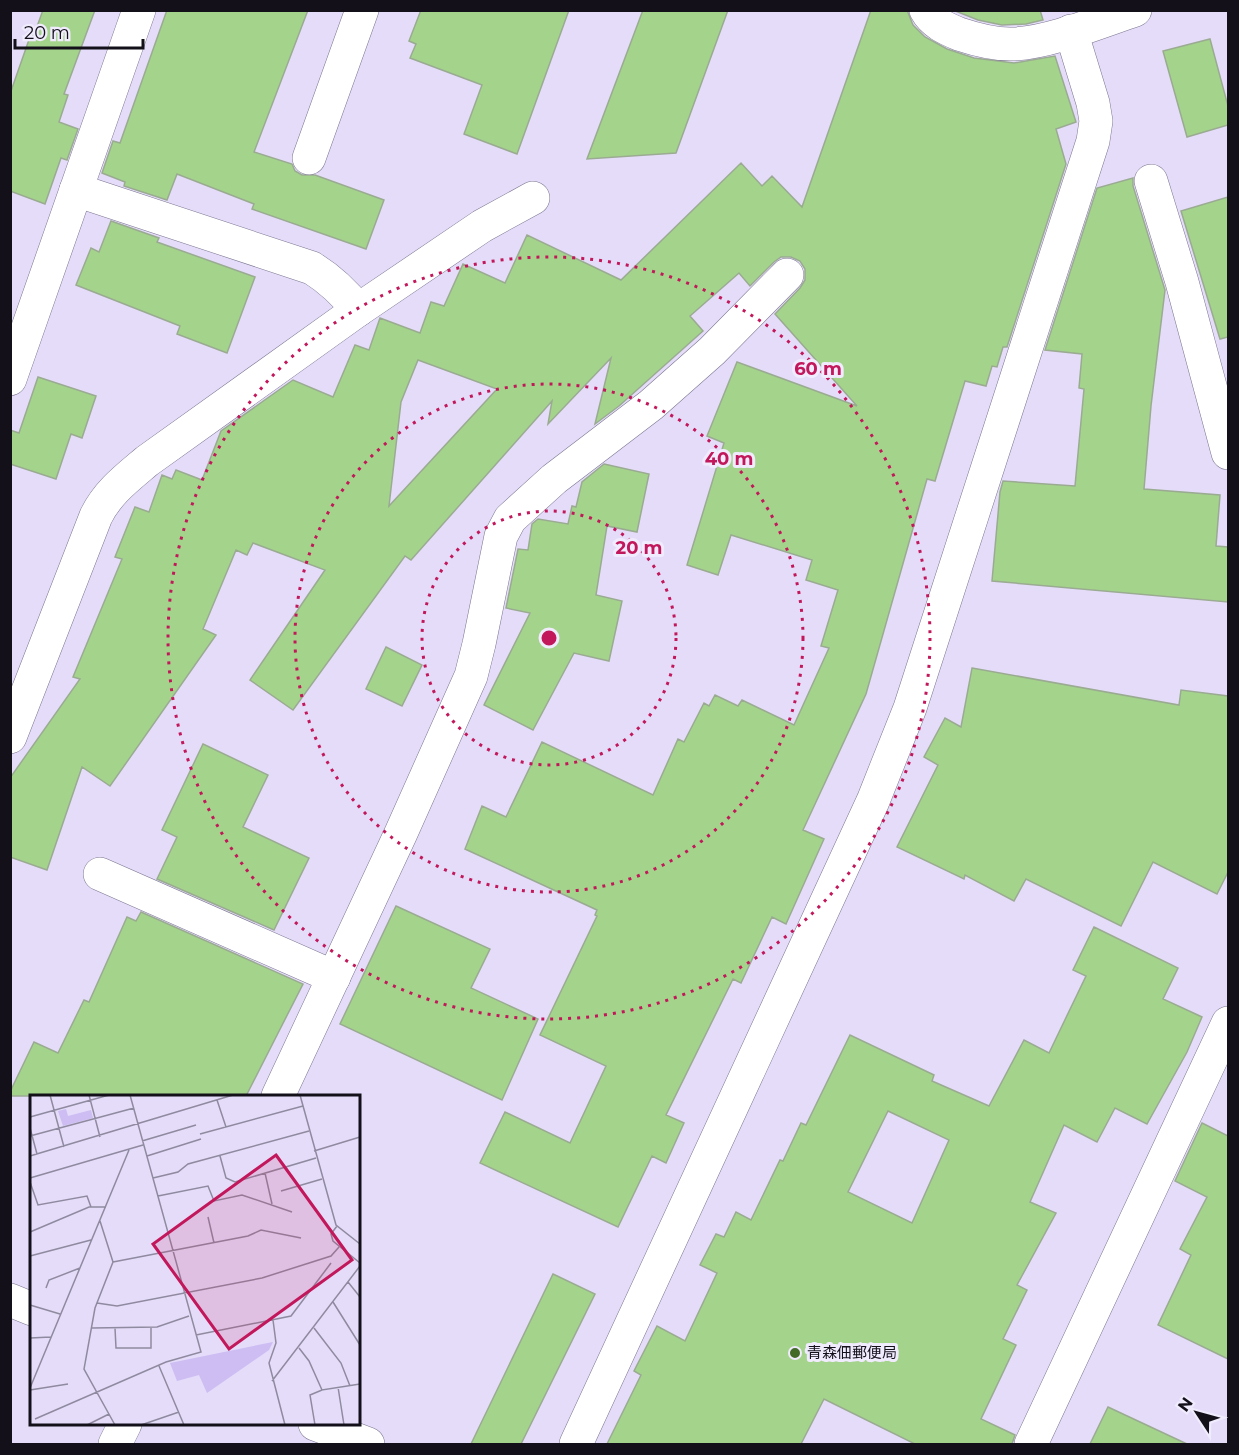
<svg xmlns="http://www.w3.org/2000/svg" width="1239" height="1455" viewBox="0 0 1239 1455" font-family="Montserrat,'Noto Sans JP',sans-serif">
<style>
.building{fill:#a4d48b;stroke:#9aab92;stroke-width:1.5;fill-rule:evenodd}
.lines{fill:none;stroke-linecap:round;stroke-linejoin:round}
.street-casing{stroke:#7d7690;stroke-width:34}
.street{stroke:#fff;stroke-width:33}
.ring{fill:none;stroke:#c2185b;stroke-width:3;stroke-dasharray:3 6}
.poi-dot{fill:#426b28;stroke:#f0ebfd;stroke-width:2}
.labels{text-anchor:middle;stroke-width:6;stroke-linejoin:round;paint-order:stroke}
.poi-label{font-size:15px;fill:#13101a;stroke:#f0ebfd;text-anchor:start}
.inset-road{fill:none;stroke:#908aa0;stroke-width:1.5}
.view{fill:#c2185b;fill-opacity:0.15;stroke:#c2185b;stroke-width:3}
.inset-edge{fill:none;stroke:#13101a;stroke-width:3}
.centre{fill:#c2185b;stroke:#f0ebfd;stroke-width:3}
.ring-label{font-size:18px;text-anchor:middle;font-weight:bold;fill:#c2185b;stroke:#f0ebfd;stroke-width:6;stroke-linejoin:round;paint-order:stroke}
</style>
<rect width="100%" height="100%" fill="#e4dcf9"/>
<!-- building -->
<g class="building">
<path d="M 43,10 L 95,10 L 64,94 L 68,95 L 59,122 L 78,129 L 67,160 L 61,158 L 45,204 L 10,191 L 10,94 L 31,34 L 34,35 Z"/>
<path d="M 167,10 L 308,10 L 254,152 L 292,164 L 295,171 L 302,175 L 315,175 L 384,200 L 366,249 L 252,209 L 254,204 L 177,174 L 167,200 L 124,186 L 125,182 L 102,173 L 113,141 L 120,143 Z"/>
<path d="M 421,10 L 569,10 L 517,154 L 464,134 L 482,85 L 410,58 L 416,44 L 409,41 Z"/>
<path d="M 643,10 L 728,10 L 676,153 L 587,159 Z"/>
<path d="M 871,10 L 907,10 L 913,25 L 925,37 L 947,49 L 974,58 L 1014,63 L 1055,56 L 1076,122 L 1056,129 L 1066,164 L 1007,347 L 1003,347 L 997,367 L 992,366 L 986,386 L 965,381 L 935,481 L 927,479 L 866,694 L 803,830 L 824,839 L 786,924 L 772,917 L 741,983 L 733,979 L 666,1115 L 684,1123 L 666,1163 L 652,1156 L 618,1227 L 480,1163 L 505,1112 L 570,1143 L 606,1066 L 540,1035 L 597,916 L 595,915 L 597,910 L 465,849 L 482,806 L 506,817 L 542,742 L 653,795 L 678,739 L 684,742 L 704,703 L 709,706 L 715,695 L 738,706 L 742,700 L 794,725 L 829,648 L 821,646 L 838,590 L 806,580 L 812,560 L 731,535 L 718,575 L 687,565 L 724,443 L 707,436 L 737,362 L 857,406 L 775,314 L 800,288 L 805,280 L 805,269 L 800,261 L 791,257 L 781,257 L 774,262 L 750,286 L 739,273 L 690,316 L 703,331 L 619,406 L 595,424 L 611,358 L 548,424 L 552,401 L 411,560 L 405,556 L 293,710 L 250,680 L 325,570 L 253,543 L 247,555 L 236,550 L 203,629 L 216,635 L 110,786 L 82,767 L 47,870 L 10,857 L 10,778 L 80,679 L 73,677 L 122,559 L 115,557 L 135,507 L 149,512 L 162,475 L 172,479 L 176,470 L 202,480 L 221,431 L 293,380 L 333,397 L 355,345 L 369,350 L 380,318 L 420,333 L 431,302 L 444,306 L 463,264 L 505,283 L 527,235 L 621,280 L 741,163 L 762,186 L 772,176 L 802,207 ZM 418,360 L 497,389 L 389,506 L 401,402 Z"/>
<path d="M 953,10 L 1040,10 L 1043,20 L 1026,24 L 1002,25 L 978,20 Z"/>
<path d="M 1210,39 L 1228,106 L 1228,125 L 1187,137 L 1163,51 Z"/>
<path d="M 1133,178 L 1133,186 L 1165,290 L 1151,406 L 1144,489 L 1220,495 L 1216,546 L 1228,547 L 1228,602 L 992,581 L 1000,492 L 1003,481 L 1075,486 L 1084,389 L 1079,388 L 1082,354 L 1045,350 L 1097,188 Z"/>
<path d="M 1228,197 L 1228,337 L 1220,339 L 1181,211 Z"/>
<path d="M 111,221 L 159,238 L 157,242 L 255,277 L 227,353 L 177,334 L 180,326 L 76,285 L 91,248 L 99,252 Z"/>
<path d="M 38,377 L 96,396 L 82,438 L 71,434 L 56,479 L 10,464 L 10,430 L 19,433 Z"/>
<path d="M 604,464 L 649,474 L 637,532 L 607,526 L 596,595 L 622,601 L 609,661 L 574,653 L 533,730 L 484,705 L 530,613 L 506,608 L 518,549 L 528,550 L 532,524 L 538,519 L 568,524 L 572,506 L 576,507 L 582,482 Z"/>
<path d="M 386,647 L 422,665 L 402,706 L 366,689 Z"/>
<path d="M 972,668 L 1179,705 L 1181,690 L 1228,696 L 1228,872 L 1217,894 L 1153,862 L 1121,926 L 1026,879 L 1014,901 L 965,875 L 964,879 L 897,847 L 938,765 L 924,757 L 945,718 L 961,727 Z"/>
<path d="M 203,744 L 268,775 L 243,827 L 309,858 L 274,930 L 157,879 L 177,837 L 162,830 Z"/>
<path d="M 396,906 L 490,949 L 471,988 L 538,1019 L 502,1100 L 340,1024 Z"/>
<path d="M 141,912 L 303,984 L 246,1096 L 10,1096 L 10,1092 L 34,1042 L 58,1053 L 84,1000 L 89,1002 L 127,917 L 136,921 Z"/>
<path d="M 1094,927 L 1178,968 L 1163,999 L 1202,1017 L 1187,1052 L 1147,1124 L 1115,1108 L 1097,1142 L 1064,1125 L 1030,1202 L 1056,1213 L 1017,1285 L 1027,1290 L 1003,1339 L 1016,1345 L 981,1419 L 1015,1435 L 1012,1444 L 915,1444 L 824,1399 L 801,1444 L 607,1444 L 641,1375 L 634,1371 L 657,1326 L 685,1341 L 717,1273 L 700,1265 L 716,1234 L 724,1237 L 736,1212 L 751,1220 L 780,1160 L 783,1161 L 801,1123 L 806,1125 L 850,1035 L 934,1075 L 932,1081 L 989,1106 L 1024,1040 L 1049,1053 L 1086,976 L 1073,970 ZM 888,1111 L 949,1140 L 912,1223 L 848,1192 Z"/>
<path d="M 1202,1123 L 1228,1136 L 1228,1359 L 1158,1325 L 1191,1255 L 1180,1249 L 1207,1197 L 1175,1181 Z"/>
<path d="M 553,1274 L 595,1294 L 521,1444 L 471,1444 Z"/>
<path d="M 1108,1407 L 1187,1444 L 1090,1444 Z"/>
</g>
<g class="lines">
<!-- street casing -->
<g class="street-casing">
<g id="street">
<path d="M 926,10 C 933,23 947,29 959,34 C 977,40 995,45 1014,44 C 1051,42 1099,22 1135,10"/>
<path d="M 309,158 L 362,10"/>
<path d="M 1151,181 L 1182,282 L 1228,453"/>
<path d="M 76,190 L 312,268 C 331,280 344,292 358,310"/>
<path d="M 10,379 L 139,10"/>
<path d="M 10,737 L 96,516 C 108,492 127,478 147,461 L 358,310 L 482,226 L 533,198"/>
<path d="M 100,874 L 334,977"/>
<path d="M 278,1096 L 401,833 L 471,676 L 479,644 L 501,536 L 510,519 L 554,479 L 651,405 L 712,351 L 787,275"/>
<path d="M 10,1300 L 32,1309"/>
<path d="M 315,1424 L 368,1444"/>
<path d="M 115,1444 L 125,1424"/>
<path d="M 576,1444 L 873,801 L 910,708 L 1093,141 L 1096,121 L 1093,103 L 1071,31"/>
<path d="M 1031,1444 L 1228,1023"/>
</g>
</g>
<!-- street -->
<use href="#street" class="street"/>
</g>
<!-- distance rings -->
<g class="ring">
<circle cx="549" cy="638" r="127"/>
<circle cx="549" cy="638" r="254"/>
<circle cx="549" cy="638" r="381"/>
</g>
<!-- markers -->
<circle class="poi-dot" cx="795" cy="1353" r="6"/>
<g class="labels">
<!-- poi labels -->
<g class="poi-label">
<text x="807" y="1358">青森佃郵便局</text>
</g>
</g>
<!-- overview -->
<g transform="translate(30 1095)">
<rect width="330" height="330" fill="#e4dcf9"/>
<path d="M 36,14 L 38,21 L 61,15 L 63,23 L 33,31 L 28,16 ZM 243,247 L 239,255 L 177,298 L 169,280 L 147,286 L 140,268 Z" fill="#cdbdf3"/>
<path class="inset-road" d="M 20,0 L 34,52M 59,0 L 70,42M 270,0 L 306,130 L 330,149M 187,5 L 196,32M 0,22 L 79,0M 0,33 L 7,59M 170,39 L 273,11M 0,41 L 104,13M 112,46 L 166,30M 284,56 L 330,42M 0,61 L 203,0M 117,61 L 171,44M 190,61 L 196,83 L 205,87 L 286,63M 235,78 L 242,109M 0,83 L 113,50M 123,83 L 148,77 L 158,69 L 279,36M 0,87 L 8,110 L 57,101 L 61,112M 251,96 L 292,84M 128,101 L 178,91 L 184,106 L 212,100 L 262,117M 178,122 L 184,148M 70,126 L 83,167 L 65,213 L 54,274 L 85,330M 307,131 L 301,139 L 303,146 L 330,168M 0,137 L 59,112 L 76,112M 0,161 L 61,145M 83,167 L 218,141 L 231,135 L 271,143M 318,187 L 330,202M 16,193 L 19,185 L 50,173M 303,207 L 330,250M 67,208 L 87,211 L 232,183 L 301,161 L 309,152M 0,210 L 30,219M 243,225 L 246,248 L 239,268 L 255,330M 62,233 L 127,232 L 159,221M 85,233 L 86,253 L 121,253 L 121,232M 284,233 L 311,268 L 320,291M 166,240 L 261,221 L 301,168M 0,243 L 21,242M 269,253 L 279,266 L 292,295 L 330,289M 129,271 L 154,330M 242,286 L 330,171M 308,292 L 314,330M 0,293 L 99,55M 0,295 L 38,289M 5,324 L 136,267 L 171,257 L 100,0M 57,330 L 79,319M 111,330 L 149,317M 285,330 L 280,300 L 292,295"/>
<path class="view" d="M 246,60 L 322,165 L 199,254 L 123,149 Z"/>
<rect width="330" height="330" class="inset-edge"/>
</g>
<circle cx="549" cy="638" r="9" class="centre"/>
<g class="ring-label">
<text x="818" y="375">60 m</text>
<text x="729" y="465">40 m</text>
<text x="639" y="554">20 m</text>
</g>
<!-- border -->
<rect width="1239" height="1455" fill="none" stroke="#13101a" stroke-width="24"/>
<!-- north arrow -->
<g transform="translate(1197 1413) rotate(306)" stroke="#f0ebfd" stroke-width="4.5" paint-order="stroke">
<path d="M0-4.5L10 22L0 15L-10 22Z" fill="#13101a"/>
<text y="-9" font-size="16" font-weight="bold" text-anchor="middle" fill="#13101a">N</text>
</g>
<!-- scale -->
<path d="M15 39v9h128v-9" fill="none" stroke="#13101a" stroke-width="3"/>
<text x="24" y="39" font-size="18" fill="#13101a" stroke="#f0ebfd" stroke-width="4.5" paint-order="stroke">20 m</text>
</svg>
